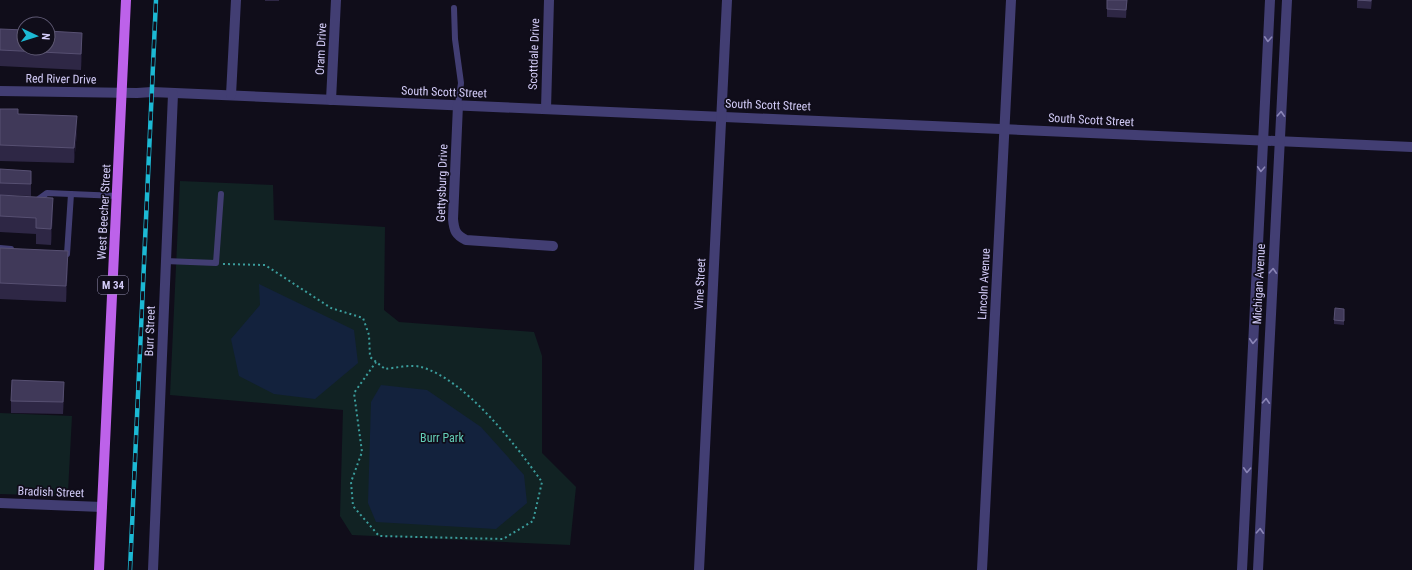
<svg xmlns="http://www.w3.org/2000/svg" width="1412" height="570" viewBox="0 0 1412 570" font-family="'Roboto Condensed',sans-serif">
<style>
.green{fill:#112223}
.water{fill:#13223d}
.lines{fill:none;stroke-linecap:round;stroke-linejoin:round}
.path{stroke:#3b9d9c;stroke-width:2;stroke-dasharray:2 3;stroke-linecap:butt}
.service{stroke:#423e73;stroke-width:6}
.minor{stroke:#423e73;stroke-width:10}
.primary{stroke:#bd62ea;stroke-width:10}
.rail-casing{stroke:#1cb9d4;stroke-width:4.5}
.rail{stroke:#100d1a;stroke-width:3;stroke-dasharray:9;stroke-linecap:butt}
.wall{fill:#2e2745}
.shaded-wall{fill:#1b152c}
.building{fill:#403959;stroke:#575072}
.oneway{stroke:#8a85b6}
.labels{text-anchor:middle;stroke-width:3.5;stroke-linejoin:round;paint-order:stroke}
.shield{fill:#100d1a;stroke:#9893b5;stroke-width:1}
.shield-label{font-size:11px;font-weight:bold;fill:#d3ccf8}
.street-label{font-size:12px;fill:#d3ccf8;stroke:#100d1a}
.park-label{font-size:12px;fill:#63cdb7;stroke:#100d1a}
</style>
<rect width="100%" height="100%" fill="#100d1a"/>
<!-- green -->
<g class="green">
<path d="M 180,181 L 273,185 L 274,220 L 385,227 L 384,310 L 399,322 L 534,332 L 542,356 L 542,453 L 576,487 L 570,545 L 352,535 L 340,516 L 343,410 L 170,395 Z"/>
<path d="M 0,413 L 72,416 L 68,492 L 67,496 L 0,494 Z"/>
</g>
<!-- water -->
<g class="water">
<path d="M 259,284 L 354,330 L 358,363 L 315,399 L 274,394 L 239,376 L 231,339 L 260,305 Z"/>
<path d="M 381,385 L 427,390 L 481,427 L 524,475 L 527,503 L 496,529 L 376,522 L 368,503 L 371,402 Z"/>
</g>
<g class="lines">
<!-- path -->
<path class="path" d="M 223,264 L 265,265 L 331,308 L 363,318 L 369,335 L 370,357 L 385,369 C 395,368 411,364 421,367 C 465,379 516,445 542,482 L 533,521 L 503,539 L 379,536 L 353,506 L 351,482 L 362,452 L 354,393 L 376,362"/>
<!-- service -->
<g class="service">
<path d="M 454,8 L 455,39 L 461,83 L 458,105"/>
<path d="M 36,201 L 47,193 L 118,196"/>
<path d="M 0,248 L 11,249"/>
<path d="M 62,254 L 67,254 L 71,194"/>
<path d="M 165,261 L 216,263 L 221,194"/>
</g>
<!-- minor -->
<g class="minor">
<path d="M 0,91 L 137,93 L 152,92 L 1412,147"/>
<path d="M 231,95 L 236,0"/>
<path d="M 331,100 L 336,0"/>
<path d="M 458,105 L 453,219 C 454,231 456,235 466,240 L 553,246"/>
<path d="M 546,109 L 549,0"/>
<path d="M 0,503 L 102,507"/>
<path d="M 153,570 L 173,94"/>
<path d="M 699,570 L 727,0"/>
<path d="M 982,570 L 1011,0"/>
<path d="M 1242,570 L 1270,0"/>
<path d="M 1258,570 L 1287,0"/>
</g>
<!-- primary -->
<path class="primary" d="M 99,570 L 126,0"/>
<!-- rail casing -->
<g class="rail-casing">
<path id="rail" d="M 130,570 L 156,0"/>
</g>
<!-- rail -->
<use href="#rail" class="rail"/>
</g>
<!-- wall -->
<g class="wall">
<rect x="265" y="0" width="14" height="1"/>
<path d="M 1107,0 L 1127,0 L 1126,18 L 1107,17 Z"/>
<path d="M 1357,0 L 1372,0 L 1371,9 L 1357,8 Z"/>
<path d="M 0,29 L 82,48 L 81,70 L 0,66 Z"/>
<path d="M 0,109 L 77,132 L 74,163 L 0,161 Z"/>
<path d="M 0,169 L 31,171 L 31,196 L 0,195 Z"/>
<path d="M 0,195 L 53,213 L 51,245 L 36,244 L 36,234 L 0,232 Z"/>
<path d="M 0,248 L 68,266 L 66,302 L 0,299 Z"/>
<path d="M 1344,313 L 1344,325 L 1334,324 L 1334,320 Z"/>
<path d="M 64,394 L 63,414 L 11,413 L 11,401 Z"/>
</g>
<!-- shaded-wall -->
<g class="shaded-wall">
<path d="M 82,33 L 82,48 L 81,70 L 81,54 Z"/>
<path d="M 77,116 L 77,132 L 74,163 L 74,148 Z"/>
<path d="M 53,198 L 53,213 L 51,245 L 51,229 Z"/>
<path d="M 68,251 L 68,266 L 66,302 L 66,286 Z"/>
</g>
<!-- building -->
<g class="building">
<path d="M 1107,0 L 1127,0 L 1126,10 L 1107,9 Z"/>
<path d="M 1358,0 L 1371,0 L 1371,1 Z"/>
<path d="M 0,29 L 24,30 L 24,48 L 48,48 L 48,31 L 82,33 L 81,54 L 0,50 Z"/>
<path d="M 0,109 L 18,109 L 18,114 L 77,116 L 74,148 L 0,145 Z"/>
<path d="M 0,169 L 31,171 L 31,184 L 0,183 Z"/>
<path d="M 0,195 L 53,198 L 51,229 L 36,228 L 36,218 L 0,216 Z"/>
<path d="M 0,248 L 68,251 L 66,286 L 0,283 Z"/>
<path d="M 1335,308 L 1344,309 L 1344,321 L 1334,320 Z"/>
<path d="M 12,380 L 64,382 L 63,402 L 11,401 Z"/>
</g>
<!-- one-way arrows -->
<defs><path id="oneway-chevron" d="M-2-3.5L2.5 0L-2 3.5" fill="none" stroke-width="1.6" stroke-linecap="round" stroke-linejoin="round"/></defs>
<g class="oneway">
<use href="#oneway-chevron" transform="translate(1268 39) rotate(93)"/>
<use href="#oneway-chevron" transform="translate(1281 114) rotate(-87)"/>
<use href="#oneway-chevron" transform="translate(1261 169) rotate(93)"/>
<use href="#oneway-chevron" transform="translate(1273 271) rotate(-87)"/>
<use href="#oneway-chevron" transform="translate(1253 341) rotate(93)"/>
<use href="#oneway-chevron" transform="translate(1266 401) rotate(-87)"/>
<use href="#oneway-chevron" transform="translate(1247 470) rotate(93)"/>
<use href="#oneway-chevron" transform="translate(1260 531) rotate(-87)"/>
</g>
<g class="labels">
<!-- shield labels -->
<rect class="shield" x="98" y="276" width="30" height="18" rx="3"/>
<g class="shield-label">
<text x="113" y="289">M 34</text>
</g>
<!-- street labels -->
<g class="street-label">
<text transform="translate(321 49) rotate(-87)" y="4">Oram Drive</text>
<text transform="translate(534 54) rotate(-88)" y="4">Scottdale Drive</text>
<text transform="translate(61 79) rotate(1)" y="4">Red River Drive</text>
<text transform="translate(444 92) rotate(2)" y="4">South Scott Street</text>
<text transform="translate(768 105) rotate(2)" y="4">South Scott Street</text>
<text transform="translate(1091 120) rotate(3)" y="4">South Scott Street</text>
<text transform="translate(442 183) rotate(-88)" y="4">Gettysburg Drive</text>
<text transform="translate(104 212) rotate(-87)" y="4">West Beecher Street</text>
<text transform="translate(700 284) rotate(-87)" y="4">Vine Street</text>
<text transform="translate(984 284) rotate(-87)" y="4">Lincoln Avenue</text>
<text transform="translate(1259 284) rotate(-87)" y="4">Michigan Avenue</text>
<text transform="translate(150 331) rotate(-88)" y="4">Burr Street</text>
<text transform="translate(51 492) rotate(2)" y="4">Bradish Street</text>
</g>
<!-- park labels -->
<g class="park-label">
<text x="442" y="442">Burr Park</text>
</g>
</g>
<!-- north arrow -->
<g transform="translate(36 36) rotate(94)"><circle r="19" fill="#100d1a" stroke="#5e5973"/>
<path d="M0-3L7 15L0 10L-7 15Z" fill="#1cb9d4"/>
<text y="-6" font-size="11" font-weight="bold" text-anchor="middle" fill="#d3ccf8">N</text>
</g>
</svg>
